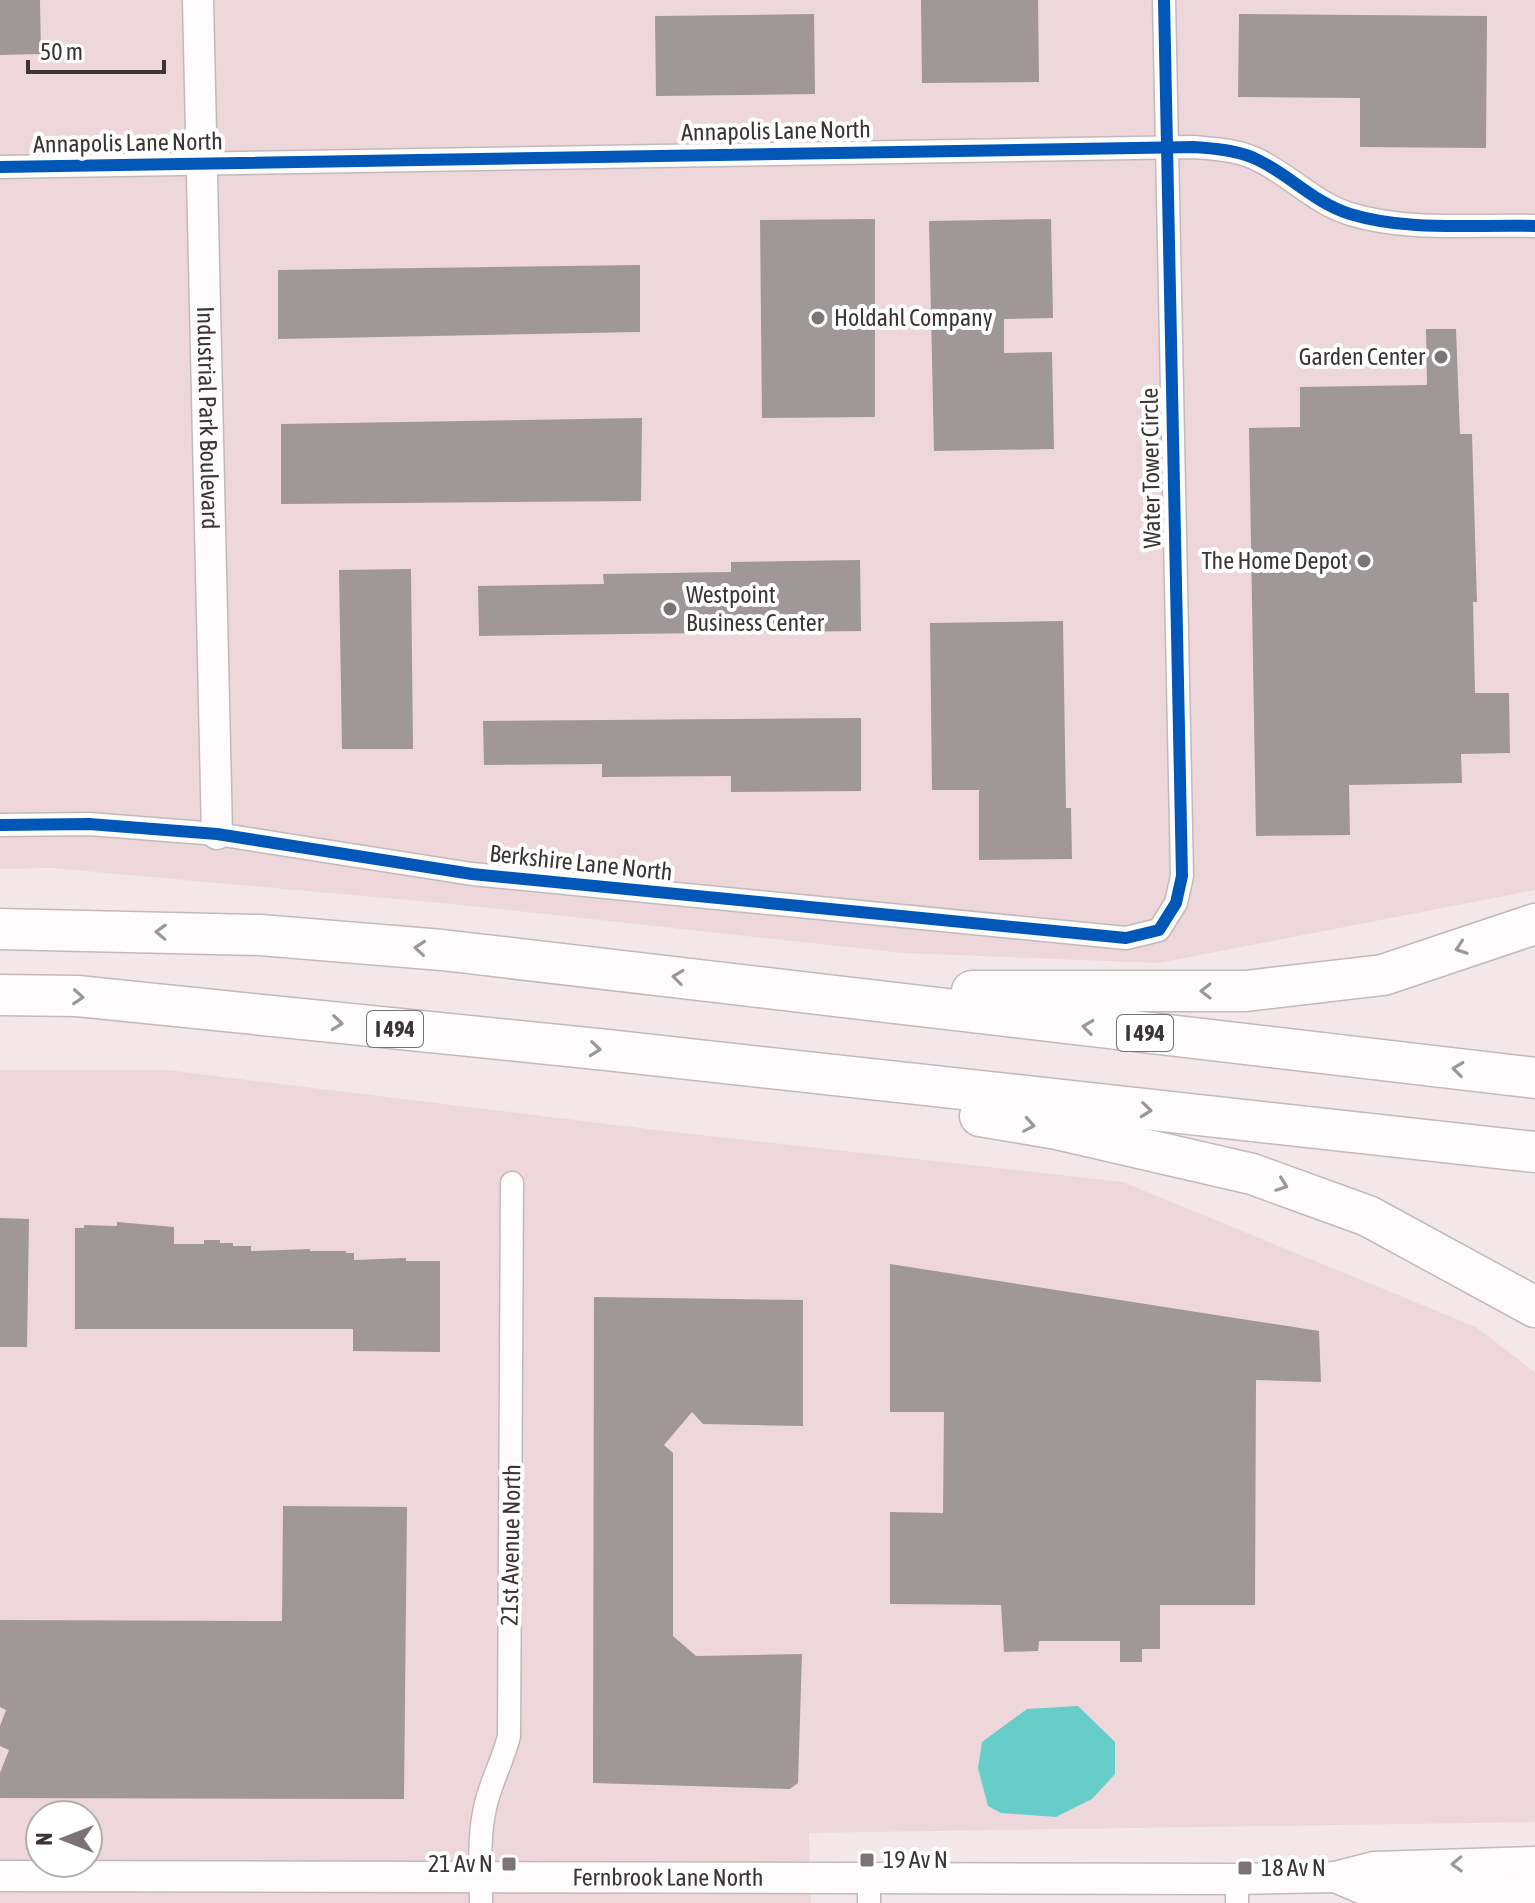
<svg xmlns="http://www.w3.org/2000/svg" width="1535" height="1903" viewBox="0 0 1535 1903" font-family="'Asap Condensed',sans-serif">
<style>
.built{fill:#eed7db;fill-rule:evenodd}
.water{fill:#66cdc9}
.building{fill:#a09799}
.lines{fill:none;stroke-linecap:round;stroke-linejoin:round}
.street-casing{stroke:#c2b9bb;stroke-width:25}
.secondary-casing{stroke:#c2b9bb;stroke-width:33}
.highway-casing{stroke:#c2b9bb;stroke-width:43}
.street{stroke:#fdfbfc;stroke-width:22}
.secondary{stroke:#fdfbfc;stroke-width:30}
.highway{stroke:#fdfbfc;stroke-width:40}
.cycleway-casing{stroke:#fff;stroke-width:17}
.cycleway{stroke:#0057b8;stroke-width:12}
.oneway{stroke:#9c9898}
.poi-dot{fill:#7c7374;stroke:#fff;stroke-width:3}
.labels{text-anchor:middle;stroke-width:8;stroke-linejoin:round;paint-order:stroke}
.shield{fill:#fff;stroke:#767172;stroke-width:2}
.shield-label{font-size:22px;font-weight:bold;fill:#3c3435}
.street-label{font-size:24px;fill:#3c3435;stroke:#fff}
.poi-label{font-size:24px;fill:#3c3435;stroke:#fff;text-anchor:start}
</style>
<rect width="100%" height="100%" fill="#f4e7ea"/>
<!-- built -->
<g class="built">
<path d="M 0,0 L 1535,0 L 1535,890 L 1159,963 L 903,953 L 452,904 L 51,868 L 0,869 Z"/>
<path d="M 0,1070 L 167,1070 L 665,1131 L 1123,1182 L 1476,1327 L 1535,1372 L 1535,1822 L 809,1833 L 811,1903 L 0,1903 ZM 40,1815 L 88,1815 L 88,1863 L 40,1863 Z"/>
</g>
<!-- water -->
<path class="water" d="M 1078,1706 L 1115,1742 L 1115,1774 L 1092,1799 L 1056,1817 L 1001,1813 L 988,1806 L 978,1768 L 982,1742 L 1027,1709 Z"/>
<!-- building -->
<g class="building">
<path d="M 0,0 L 40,0 L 41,54 L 0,55 Z"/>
<path d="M 921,0 L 1038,0 L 1039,82 L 922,83 Z"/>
<path d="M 814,14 L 815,94 L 656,96 L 655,16 Z"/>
<path d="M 1239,14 L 1487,16 L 1486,148 L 1360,147 L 1360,98 L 1238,97 Z"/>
<path d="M 875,219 L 875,417 L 762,418 L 760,220 Z"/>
<path d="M 1051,219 L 1053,318 L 1004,319 L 1004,353 L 1052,352 L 1054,449 L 934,451 L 929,221 Z"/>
<path d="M 640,265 L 640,332 L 278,339 L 278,270 Z"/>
<path d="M 1426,329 L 1456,329 L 1460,434 L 1472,434 L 1477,602 L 1473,602 L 1475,693 L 1509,693 L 1510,753 L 1461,754 L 1462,783 L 1349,785 L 1350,835 L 1256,836 L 1249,428 L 1300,427 L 1300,387 L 1427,385 Z"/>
<path d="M 642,418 L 641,501 L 281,504 L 281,424 Z"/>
<path d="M 860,560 L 861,631 L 479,636 L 478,586 L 604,584 L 603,574 L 731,572 L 731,562 Z"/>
<path d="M 411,569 L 413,749 L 342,749 L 339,570 Z"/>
<path d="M 1063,621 L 1066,808 L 1071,808 L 1072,859 L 979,860 L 979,790 L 932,790 L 930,623 Z"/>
<path d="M 861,718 L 861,791 L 731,792 L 731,776 L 602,777 L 602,764 L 484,765 L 483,721 Z"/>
<path d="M 0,1218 L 29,1219 L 27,1347 L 0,1347 Z"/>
<path d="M 117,1222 L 174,1227 L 174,1244 L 204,1244 L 204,1240 L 220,1240 L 220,1243 L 233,1243 L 233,1246 L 251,1246 L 251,1251 L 310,1249 L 310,1251 L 346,1251 L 346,1253 L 354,1253 L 354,1260 L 406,1258 L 406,1261 L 440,1261 L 440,1352 L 353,1351 L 353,1329 L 75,1329 L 75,1228 L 84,1228 L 84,1225 L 117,1226 Z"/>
<path d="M 890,1264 L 1319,1331 L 1321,1382 L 1256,1380 L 1255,1605 L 1160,1605 L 1160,1649 L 1142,1649 L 1142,1662 L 1120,1662 L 1120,1641 L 1039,1641 L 1038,1651 L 1004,1652 L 1001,1605 L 890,1604 L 890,1512 L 943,1513 L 944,1412 L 890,1412 Z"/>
<path d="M 594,1297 L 803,1300 L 803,1426 L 703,1424 L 692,1412 L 664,1445 L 673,1453 L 673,1636 L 696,1656 L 802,1654 L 798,1783 L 790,1789 L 593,1783 Z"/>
<path d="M 283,1506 L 407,1507 L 404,1799 L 0,1798 L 0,1773 L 9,1750 L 0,1746 L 0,1726 L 6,1710 L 0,1707 L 0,1620 L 282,1621 Z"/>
</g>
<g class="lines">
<!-- street casing -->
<g class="street-casing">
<g id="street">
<path d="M 0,167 L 1194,147 C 1216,149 1240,150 1260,161 C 1292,177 1315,203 1350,214 C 1409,232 1474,224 1535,226"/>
<path d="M 0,825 L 89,824 L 217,834 L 472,874 L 1126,938 L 1159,930 L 1176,903 L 1182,876 L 1164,0"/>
<path d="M 869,1879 L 869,1903"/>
<path d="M 1237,1879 L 1237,1903"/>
<path d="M 481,1903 C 481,1872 478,1839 485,1808 C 490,1783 503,1761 509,1736 L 512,1183"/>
</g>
</g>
<!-- secondary casing -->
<g class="secondary-casing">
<g id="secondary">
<path id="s1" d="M 198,0 L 217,834"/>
<path id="s2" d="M 0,1876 L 1237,1879 L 1335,1877 L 1374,1867 L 1535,1862"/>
<path d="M 1335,1877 L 1373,1893 L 1535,1892"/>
</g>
</g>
<!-- highway casing -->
<g class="highway-casing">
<g id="highway">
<path d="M 0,929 L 260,935 L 442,950 L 1535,1078"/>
<path d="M 972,991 L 1246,991 L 1383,975 L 1535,924"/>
<path d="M 0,995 L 77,996 L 607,1050 L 1535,1152"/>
<path d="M 980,1116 L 1057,1129 L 1252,1174 L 1368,1216 L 1535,1307"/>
</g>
</g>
<!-- street -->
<use href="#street" class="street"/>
<!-- secondary -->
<use href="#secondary" class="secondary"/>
<!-- highway -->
<use href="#highway" class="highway"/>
<!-- cycleway casing -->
<g class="cycleway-casing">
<g id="cycleway">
<path d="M 0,167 L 1194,147 C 1216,149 1240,150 1260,161 C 1292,177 1315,203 1350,214 C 1409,232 1474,224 1535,226"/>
<path d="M 0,825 L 89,824 L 217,834 L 472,874 L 1126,938 L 1159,930 L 1176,903 L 1182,876 L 1164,0"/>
</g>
</g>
<!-- cycleway -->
<use href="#cycleway" class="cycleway"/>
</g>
<!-- one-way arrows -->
<defs><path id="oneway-chevron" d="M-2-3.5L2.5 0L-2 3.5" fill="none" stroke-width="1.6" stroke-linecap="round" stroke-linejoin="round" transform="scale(2)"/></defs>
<g class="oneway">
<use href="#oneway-chevron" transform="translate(161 932) rotate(-178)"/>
<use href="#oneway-chevron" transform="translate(420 948) rotate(-175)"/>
<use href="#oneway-chevron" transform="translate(1461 948) rotate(161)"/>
<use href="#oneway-chevron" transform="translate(678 977) rotate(-173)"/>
<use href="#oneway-chevron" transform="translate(1206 991) rotate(180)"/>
<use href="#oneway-chevron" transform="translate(78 997) rotate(4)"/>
<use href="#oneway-chevron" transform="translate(337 1023) rotate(6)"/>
<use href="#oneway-chevron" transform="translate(1088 1027) rotate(-173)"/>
<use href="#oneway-chevron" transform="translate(595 1049) rotate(6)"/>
<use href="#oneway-chevron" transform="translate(1458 1069) rotate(-173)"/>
<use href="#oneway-chevron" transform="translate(1146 1110) rotate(6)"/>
<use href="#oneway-chevron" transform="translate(1029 1125) rotate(10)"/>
<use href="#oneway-chevron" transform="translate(1282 1185) rotate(20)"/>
<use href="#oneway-chevron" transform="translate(1457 1864) rotate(178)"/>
</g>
<!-- markers -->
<g class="poi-dot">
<circle cx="818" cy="318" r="8"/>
<circle cx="1441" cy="357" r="8"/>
<circle cx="1364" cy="561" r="8"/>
<circle cx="670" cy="609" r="8"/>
<rect x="859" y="1852" width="16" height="16" rx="4"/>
<rect x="501" y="1856" width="16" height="16" rx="4"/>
<rect x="1237" y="1860" width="16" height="16" rx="4"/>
</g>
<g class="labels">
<!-- shield labels -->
<g class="shield">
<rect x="367" y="1011" width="56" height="36" rx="6"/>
<rect x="1117" y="1015" width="56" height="36" rx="6"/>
</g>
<g class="shield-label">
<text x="395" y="1037">I 494</text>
<text x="1145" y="1041">I 494</text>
</g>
<!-- street labels -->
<g class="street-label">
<text transform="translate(776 131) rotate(-1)" y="8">Annapolis Lane North</text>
<text transform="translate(128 143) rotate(-1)" y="8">Annapolis Lane North</text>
<text dy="8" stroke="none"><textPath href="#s1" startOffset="418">Industrial Park Boulevard</textPath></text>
<text transform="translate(1151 468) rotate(-91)" y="8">Water Tower Circle</text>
<text transform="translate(581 863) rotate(6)" y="8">Berkshire Lane North</text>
<text transform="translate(511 1545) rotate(-89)" y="8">21st Avenue North</text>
<text dy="8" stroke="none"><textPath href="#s2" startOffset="668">Fernbrook Lane North</textPath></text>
</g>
<!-- poi labels -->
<g class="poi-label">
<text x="834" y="326">Holdahl Company</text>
<text x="1425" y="365" text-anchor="end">Garden Center</text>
<text x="1348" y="569" text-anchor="end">The Home Depot</text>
<text x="686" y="603">Westpoint<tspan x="686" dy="28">Business Center</tspan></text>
<text x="883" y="1868">19 Av N</text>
<text x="493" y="1872" text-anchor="end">21 Av N</text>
<text x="1261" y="1876">18 Av N</text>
</g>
</g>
<!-- north arrow -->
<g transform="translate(64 1839) rotate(270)"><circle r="38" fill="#ffffff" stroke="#b1aeae" stroke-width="2"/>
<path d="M0-6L14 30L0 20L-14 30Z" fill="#7c7374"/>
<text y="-12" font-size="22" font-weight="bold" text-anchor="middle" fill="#3c3435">N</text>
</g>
<!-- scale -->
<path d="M28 60v12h136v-12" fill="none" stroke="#3c3435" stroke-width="4"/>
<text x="40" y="60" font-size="24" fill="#3c3435" stroke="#ffffff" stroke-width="6" paint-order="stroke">50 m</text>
</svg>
